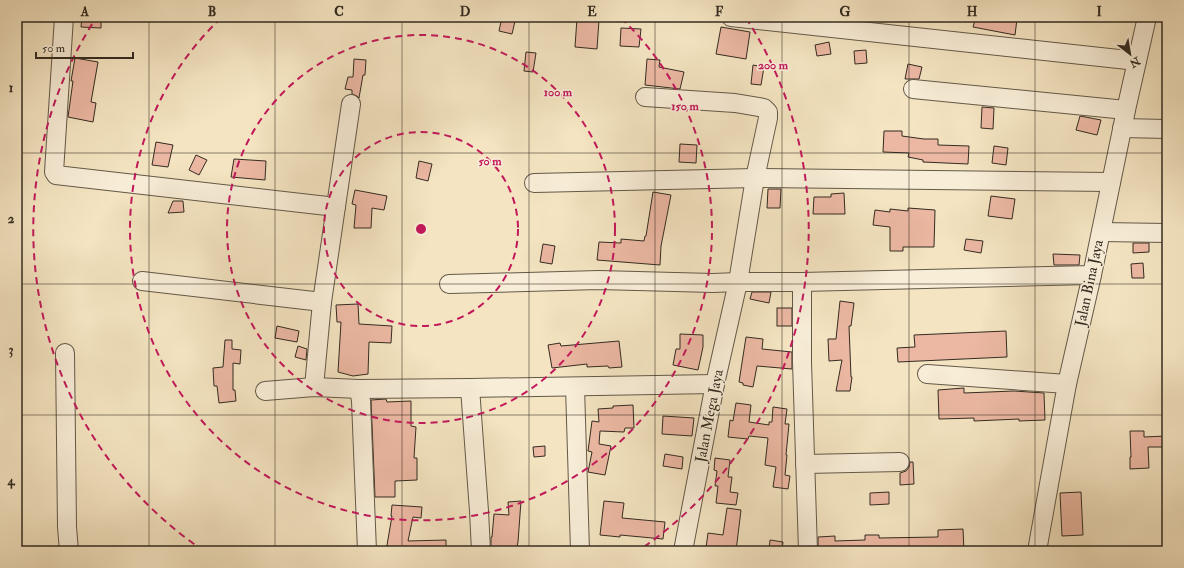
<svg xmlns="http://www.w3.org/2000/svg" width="1184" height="568" viewBox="0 0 1184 568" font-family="'IM FELL Double Pica',serif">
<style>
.building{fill:#ecb8a3;stroke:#332b21}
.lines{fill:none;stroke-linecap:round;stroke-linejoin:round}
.minor-casing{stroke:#635949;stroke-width:20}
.minor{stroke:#f8edd7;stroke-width:18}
.grid{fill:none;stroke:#332b21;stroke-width:1;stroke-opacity:0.55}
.ring{fill:none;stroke:#c2185b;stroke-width:2;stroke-dasharray:7 5}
.labels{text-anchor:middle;stroke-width:3;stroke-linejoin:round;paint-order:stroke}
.street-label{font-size:15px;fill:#332b21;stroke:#f8edd7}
.centre{fill:#c2185b;stroke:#f8edd7;stroke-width:2}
.ring-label{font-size:12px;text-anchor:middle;font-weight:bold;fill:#c2185b;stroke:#f8edd7;stroke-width:3;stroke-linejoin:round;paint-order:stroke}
.neatline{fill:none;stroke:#332b21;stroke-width:1.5}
.grid-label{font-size:13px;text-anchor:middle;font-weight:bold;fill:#332b21}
</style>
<rect width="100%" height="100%" fill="#f4e4c1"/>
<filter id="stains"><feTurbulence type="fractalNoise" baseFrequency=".005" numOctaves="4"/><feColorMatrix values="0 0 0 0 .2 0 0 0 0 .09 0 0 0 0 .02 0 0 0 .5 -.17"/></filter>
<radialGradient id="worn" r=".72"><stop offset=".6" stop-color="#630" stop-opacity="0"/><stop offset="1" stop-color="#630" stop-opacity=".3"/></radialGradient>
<!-- building -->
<g class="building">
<path d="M 82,17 L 101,17 L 101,28 L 81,27 Z"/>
<path d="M 502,17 L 516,17 L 512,34 L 499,31 Z"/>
<path d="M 976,17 L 1008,17 L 1017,19 L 1015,35 L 973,27 Z"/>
<path d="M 577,18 L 599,20 L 597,49 L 575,47 Z"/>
<path d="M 721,27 L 750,32 L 746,59 L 716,54 Z"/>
<path d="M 621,28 L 641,29 L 639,47 L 620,46 Z"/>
<path d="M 829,42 L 831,54 L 817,56 L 815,45 Z"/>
<path d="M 866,50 L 867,63 L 855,64 L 854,51 Z"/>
<path d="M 526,52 L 536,53 L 533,72 L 524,71 Z"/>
<path d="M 75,58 L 98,62 L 91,102 L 96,103 L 93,122 L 68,117 L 73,81 L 71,81 Z"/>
<path d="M 354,59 L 366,60 L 365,75 L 363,75 L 359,98 L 357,96 L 352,94 L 352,90 L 345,89 L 348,77 L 353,77 Z"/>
<path d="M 647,59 L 660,60 L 659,67 L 684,72 L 680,89 L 645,85 Z"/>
<path d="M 908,64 L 922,67 L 919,79 L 905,79 Z"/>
<path d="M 753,65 L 764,67 L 761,85 L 751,84 Z"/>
<path d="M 982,107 L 994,108 L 993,129 L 981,128 Z"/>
<path d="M 1080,116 L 1101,120 L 1097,135 L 1076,130 Z"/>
<path d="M 884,131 L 902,131 L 902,136 L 924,139 L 938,139 L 938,145 L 969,146 L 968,164 L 923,162 L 923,160 L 908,157 L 909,153 L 883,152 Z"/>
<path d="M 156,142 L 173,145 L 168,167 L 152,165 Z"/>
<path d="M 680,144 L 697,145 L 696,163 L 679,162 Z"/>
<path d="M 994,146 L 1008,148 L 1006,165 L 992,163 Z"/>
<path d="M 196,155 L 207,160 L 199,175 L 189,170 Z"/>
<path d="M 234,159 L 266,161 L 265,180 L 231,177 Z"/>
<path d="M 419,161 L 432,164 L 428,181 L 416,178 Z"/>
<path d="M 768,189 L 781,189 L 780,208 L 767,208 Z"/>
<path d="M 355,190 L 387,196 L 384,210 L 372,208 L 371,228 L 354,228 L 356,205 L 352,204 Z"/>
<path d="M 653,192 L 671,195 L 661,246 L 660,265 L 597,260 L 599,242 L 621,243 L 621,239 L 644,241 L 645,236 L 646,236 Z"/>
<path d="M 844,193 L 845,214 L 813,214 L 814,197 L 831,197 L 831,194 Z"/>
<path d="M 991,196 L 1015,199 L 1012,219 L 988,216 Z"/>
<path d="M 173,201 L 183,201 L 184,212 L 168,213 Z"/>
<path d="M 908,208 L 935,210 L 934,247 L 903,247 L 903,251 L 890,251 L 890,227 L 873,225 L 875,210 L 890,212 L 890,209 L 908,211 Z"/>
<path d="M 966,239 L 983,241 L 981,253 L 964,250 Z"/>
<path d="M 1133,243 L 1149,243 L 1149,252 L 1133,253 Z"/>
<path d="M 543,244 L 555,246 L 552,264 L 540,262 Z"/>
<path d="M 1053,254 L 1080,255 L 1079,265 L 1054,265 Z"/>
<path d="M 1143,263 L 1144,278 L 1132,278 L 1131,264 Z"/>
<path d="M 752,292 L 771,292 L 769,303 L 750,299 Z"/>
<path d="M 840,301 L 854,303 L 851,326 L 849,326 L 851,377 L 852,377 L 850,391 L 836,391 L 842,360 L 829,361 L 828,339 L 836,339 Z"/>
<path d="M 358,304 L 359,324 L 392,326 L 391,343 L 369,342 L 368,374 L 353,376 L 338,372 L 341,322 L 337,322 L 336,305 Z"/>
<rect x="777" y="308" width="15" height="18"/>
<path d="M 277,326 L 299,331 L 297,342 L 275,338 Z"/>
<path d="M 1006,331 L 1007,357 L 898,362 L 897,348 L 915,347 L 914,335 Z"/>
<path d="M 680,334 L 703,335 L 703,347 L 698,370 L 673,365 L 676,349 L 680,349 Z"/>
<path d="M 746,337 L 763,339 L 762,349 L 792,352 L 792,369 L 757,366 L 753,387 L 743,385 L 743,383 L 739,382 Z"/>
<path d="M 225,340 L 232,340 L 232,349 L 241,350 L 240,364 L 233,363 L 233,390 L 235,390 L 236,401 L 219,403 L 217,386 L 214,386 L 213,368 L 223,367 Z"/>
<path d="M 619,341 L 622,367 L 609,368 L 608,366 L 587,367 L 587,364 L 552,368 L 548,345 L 560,343 L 561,346 Z"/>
<path d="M 298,346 L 307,349 L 306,360 L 295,357 Z"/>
<path d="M 964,388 L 964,393 L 1014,391 L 1044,393 L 1045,420 L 1019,421 L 1019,419 L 974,421 L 974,418 L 939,419 L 938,390 Z"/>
<path d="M 386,399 L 387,402 L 411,401 L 411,426 L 416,427 L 414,458 L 417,458 L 417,480 L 395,481 L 395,497 L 375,497 L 371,400 Z"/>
<path d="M 736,403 L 751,405 L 749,422 L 769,425 L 769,422 L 772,422 L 773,407 L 787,409 L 785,424 L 789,424 L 786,455 L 787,455 L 785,475 L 790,476 L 788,489 L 773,487 L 776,467 L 765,465 L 768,438 L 749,436 L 748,439 L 728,437 L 730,420 L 733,421 Z"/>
<path d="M 633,405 L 634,428 L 625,428 L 624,432 L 600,431 L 599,444 L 611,446 L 605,475 L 588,472 L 592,452 L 588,451 L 592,421 L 599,422 L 598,409 L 613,408 L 613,406 Z"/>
<path d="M 663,416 L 694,418 L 692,436 L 662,434 Z"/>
<path d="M 1130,431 L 1144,431 L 1144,437 L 1167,436 L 1167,447 L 1148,447 L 1149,468 L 1130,469 L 1130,457 L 1131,457 Z"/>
<path d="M 545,446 L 545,456 L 534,457 L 533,447 Z"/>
<path d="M 665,454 L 683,457 L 682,469 L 663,466 Z"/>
<path d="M 715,458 L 730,460 L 728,477 L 732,477 L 730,492 L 738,493 L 736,505 L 716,503 L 718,486 L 715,486 L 717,471 L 714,470 Z"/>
<path d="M 910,462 L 913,462 L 914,484 L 900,485 L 900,473 L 906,471 L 909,467 Z"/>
<path d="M 889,492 L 889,504 L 870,505 L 870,493 Z"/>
<path d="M 1081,492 L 1083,535 L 1062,536 L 1060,493 Z"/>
<path d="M 521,501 L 518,542 L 516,551 L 491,551 L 491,537 L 492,537 L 494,514 L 509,515 L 508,502 Z"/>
<path d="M 604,501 L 624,503 L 622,518 L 665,522 L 663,539 L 620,535 L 620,537 L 600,535 Z"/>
<path d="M 392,505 L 422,507 L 421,518 L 413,517 L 408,541 L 446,540 L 446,551 L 386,551 L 392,516 L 391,516 Z"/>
<path d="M 727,508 L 741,510 L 736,551 L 706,548 L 708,533 L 723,535 Z"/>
<path d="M 963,529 L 964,551 L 818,551 L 818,537 L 835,536 L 835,541 L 865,540 L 865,535 L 879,535 L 879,538 L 938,537 L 938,530 Z"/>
<path d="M 770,540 L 783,542 L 782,551 L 769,551 Z"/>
</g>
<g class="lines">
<!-- minor casing -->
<g class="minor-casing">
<g id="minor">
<path d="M 64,17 L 54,172 L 56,175 L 336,207"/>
<path d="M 731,17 L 1137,61"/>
<path d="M 913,89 L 1126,110"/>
<path d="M 645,97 L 735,103 L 764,108 L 768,112 L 768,118 L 755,178 L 738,282 L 715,384 L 683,551"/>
<path d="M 1122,128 L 1167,129"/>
<path d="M 534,183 L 755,178 L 1111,182"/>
<path d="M 1101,232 L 1167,233"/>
<path d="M 142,281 L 322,302"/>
<path d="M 802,282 L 802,362 L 808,551"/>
<path d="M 449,284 L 599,280 L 713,283 L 738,282 L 802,282 L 1092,275"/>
<path d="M 65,353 L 67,527 L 69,551"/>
<path d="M 927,374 L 1067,384"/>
<path d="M 314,387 L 322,302 L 351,104"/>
<path d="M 575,387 L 580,551"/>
<path d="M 470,388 L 479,511 L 481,551"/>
<path d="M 359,389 L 361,401 L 367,551"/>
<path d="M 265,391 L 314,387 L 359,389 L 470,388 L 715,384"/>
<path d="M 805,464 L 900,462"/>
<path d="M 1037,551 L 1067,384 L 1092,275 L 1126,110 L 1147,17"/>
</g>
</g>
<!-- minor -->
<use href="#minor" class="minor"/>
</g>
<!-- grid -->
<path class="grid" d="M 149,17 L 149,551M 275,17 L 275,551M 402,17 L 402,551M 529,17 L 529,551M 655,17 L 655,551M 782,17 L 782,551M 909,17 L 909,551M 1035,17 L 1035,551M 17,153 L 1167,153M 17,284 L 1167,284M 17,415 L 1167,415"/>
<!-- distance rings -->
<g class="ring">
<circle cx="421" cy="229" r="97"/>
<circle cx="421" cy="229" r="194"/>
<path d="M621 18A291 291 0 1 1 221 18"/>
<path d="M204 551A388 388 0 0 1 96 18M746 18A388 388 0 0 1 638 551"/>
</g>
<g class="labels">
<!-- street labels -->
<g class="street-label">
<text transform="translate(1089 283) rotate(-78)" y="5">Jalan Bina Jaya</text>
<text transform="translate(709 416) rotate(-79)" y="5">Jalan Mega Jaya</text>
</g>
</g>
<circle cx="421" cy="229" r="6" class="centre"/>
<g class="ring-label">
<text x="773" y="69">200 m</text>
<text x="558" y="96">100 m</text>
<text x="685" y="110">150 m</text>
<text x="490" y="165">50 m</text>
</g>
<!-- margin -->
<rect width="1184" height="568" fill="none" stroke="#f4e4c1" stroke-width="44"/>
<!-- north arrow -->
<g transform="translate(1130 54) rotate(149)" stroke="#f8edd7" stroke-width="3" paint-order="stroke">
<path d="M0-3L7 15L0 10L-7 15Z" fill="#332b21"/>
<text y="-6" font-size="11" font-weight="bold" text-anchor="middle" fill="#332b21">N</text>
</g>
<!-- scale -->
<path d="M36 52v6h97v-6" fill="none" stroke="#332b21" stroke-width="2"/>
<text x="42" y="52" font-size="12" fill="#332b21" stroke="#f8edd7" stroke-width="3" paint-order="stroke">50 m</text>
<rect x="22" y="22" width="1140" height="524" class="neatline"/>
<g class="grid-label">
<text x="85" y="16">A</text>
<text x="212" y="16">B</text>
<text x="339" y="16">C</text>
<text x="465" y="16">D</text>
<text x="592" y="16">E</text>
<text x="719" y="16">F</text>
<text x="845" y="16">G</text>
<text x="972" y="16">H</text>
<text x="1099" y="16">I</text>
<text x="11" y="92">1</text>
<text x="11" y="223">2</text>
<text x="11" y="354">3</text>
<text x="11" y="485">4</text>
</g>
<rect width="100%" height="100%" filter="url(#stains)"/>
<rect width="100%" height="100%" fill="url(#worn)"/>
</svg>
